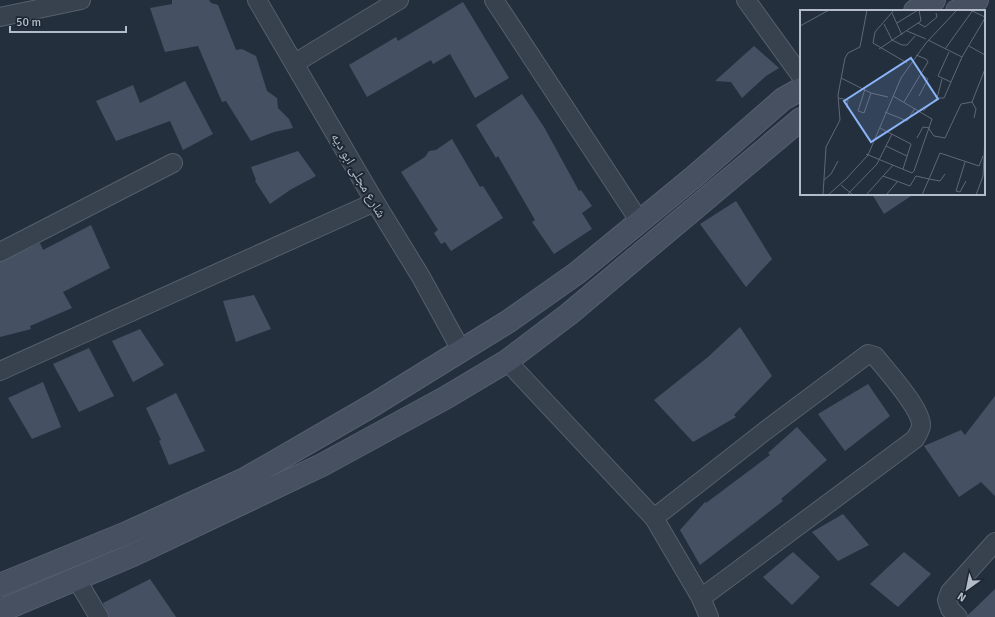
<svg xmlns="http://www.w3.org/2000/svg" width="995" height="617" viewBox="0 0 995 617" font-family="Signika,'Noto Naskh Arabic',sans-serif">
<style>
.building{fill:#455162}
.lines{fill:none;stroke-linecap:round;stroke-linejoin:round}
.street-casing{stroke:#565f6c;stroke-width:20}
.secondary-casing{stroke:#565f6c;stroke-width:24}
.street{stroke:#38414e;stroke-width:18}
.secondary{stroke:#465061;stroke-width:22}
.labels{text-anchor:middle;stroke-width:4;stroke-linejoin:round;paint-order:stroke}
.street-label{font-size:14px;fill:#b4bcc9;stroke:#1d2633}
.inset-road{fill:none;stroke:#5e6776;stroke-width:1}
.view{fill:#8ab4f8;fill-opacity:0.15;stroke:#8ab4f8;stroke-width:2}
.inset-edge{fill:none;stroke:#b4bcc9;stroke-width:2}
</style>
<rect width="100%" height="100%" fill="#242f3e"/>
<!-- building -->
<g class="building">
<path d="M 172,0 L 209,0 L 211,3 L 218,5 L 236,50 L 242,49 L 256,56 L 267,91 L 277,98 L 278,108 L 289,119 L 293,128 L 274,132 L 251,141 L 226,101 L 222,102 L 198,46 L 165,52 L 150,8 L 172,4 Z"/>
<path d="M 463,2 L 509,78 L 475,98 L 450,54 L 433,64 L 431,60 L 367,97 L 349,65 L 396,37 L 398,41 Z"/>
<path d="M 754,46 L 779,68 L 766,76 L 742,98 L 731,82 L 715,81 Z"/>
<path d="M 185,81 L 213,134 L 183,150 L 170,121 L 116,141 L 96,101 L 133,85 L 140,103 Z"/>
<path d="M 522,94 L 544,127 L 579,191 L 581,190 L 592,206 L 582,213 L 592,229 L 554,254 L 532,222 L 535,220 L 498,156 L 496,158 L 476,125 Z"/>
<path d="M 452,139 L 480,187 L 483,186 L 503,218 L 451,251 L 445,242 L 441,244 L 434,233 L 438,230 L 401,172 L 425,157 L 429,151 L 436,150 Z"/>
<path d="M 298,151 L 316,176 L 290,190 L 270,204 L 255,181 L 256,180 L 251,167 Z"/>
<path d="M 872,194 L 914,194 L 884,214 Z"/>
<path d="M 736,201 L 772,259 L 746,287 L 700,224 Z"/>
<path d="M 91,225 L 110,268 L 63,292 L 72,308 L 30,326 L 31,329 L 0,337 L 0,262 L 40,243 L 43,250 Z"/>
<path d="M 254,295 L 271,329 L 236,342 L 223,301 Z"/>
<path d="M 740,327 L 772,376 L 734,415 L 736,417 L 693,442 L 654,400 L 708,357 Z"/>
<path d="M 140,329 L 164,365 L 133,382 L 112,341 Z"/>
<path d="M 89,348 L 114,396 L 79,412 L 53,364 Z"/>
<path d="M 43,382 L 61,427 L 32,439 L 8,398 Z"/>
<path d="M 868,384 L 890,416 L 845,451 L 818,414 Z"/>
<path d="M 176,393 L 205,451 L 169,465 L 159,441 L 161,440 L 146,408 Z"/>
<path d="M 995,396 L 995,496 L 981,482 L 959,497 L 924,446 L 961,430 L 965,435 Z"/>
<path d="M 797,427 L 827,460 L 781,499 L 783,501 L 700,565 L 680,530 L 705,502 L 706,503 L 770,455 L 768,453 Z"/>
<path d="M 843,514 L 869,545 L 838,561 L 812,532 Z"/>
<path d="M 793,552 L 820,577 L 792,605 L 763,577 Z"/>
<path d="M 904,552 L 931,574 L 898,607 L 870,584 Z"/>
<path d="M 150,579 L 176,617 L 109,617 L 103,603 Z"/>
<path d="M 995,589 L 995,617 L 968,617 L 968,615 Z"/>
</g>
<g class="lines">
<!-- street casing -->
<g class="street-casing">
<g id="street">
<path d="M 257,0 L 375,202 L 421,277 L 461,350"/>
<path d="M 494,0 L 640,222"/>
<path d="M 746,0 L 801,76"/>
<path d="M 0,17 L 81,0"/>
<path d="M 295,63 L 399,0"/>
<path d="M 0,252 L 173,163"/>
<path d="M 507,361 L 654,518 L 701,598 L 709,617"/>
<path d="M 0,371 L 375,202"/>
<path d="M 654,518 L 765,431 L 868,354 L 875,356 C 886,370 921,408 921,425 C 921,430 917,435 915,439 L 701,598"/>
<path d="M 77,580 L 99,617"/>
<path d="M 958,617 L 950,609 L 947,600 L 950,592 L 995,542"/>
</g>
</g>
<!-- secondary casing -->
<g class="secondary-casing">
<g id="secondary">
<path d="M 915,11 L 934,0"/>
<path d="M 957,11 L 977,0"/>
<path d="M 0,585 L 129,532 L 245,479 L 373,405 L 509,321 L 577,273 L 695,176 L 783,99 L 801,89"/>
<path d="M 0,611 L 133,555 L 322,465 L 445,398 L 507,361 L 569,314 L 801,119"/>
</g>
</g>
<!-- street -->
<use href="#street" class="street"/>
<!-- secondary -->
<use href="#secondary" class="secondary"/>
</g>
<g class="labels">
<!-- street labels -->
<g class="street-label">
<text transform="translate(359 175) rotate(60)" y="5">شارع مجلى ابو ديه</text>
</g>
</g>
<!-- overview -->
<g transform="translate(800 10)">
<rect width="185" height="185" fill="#242f3e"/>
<path class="inset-road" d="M 94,0 L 75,22 L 73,33 L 107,53M 170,0 L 185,7M 92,3 L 102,25M 97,13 L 118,0M 118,13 L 125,17 L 137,7 L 136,3M 84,14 L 92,30 L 102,35 L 107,35 L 115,26M 0,16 L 29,0M 107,21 L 126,29M 128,30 L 162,47 L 185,8M 169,36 L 185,45M 79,39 L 121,11 L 119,0M 145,39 L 173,0M 41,68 L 71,83 L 88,87M 151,72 L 162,47M 65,79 L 58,101 L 64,103 L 71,83M 119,86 L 128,69 L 121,64M 38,88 L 48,90 L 47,98M 137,88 L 144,88 L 151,72 L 138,66 L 149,42M 104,92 L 128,52 L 126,49 L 116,45M 172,92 L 176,99 L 174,108M 123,101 L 137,88 L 142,69M 85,102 L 107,111 L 115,98M 80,118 L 111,134 L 103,159M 129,119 L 134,126 L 145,128 L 161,94 L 172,92 L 185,59M 117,128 L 123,117 L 130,118M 86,136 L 107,146M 66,144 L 112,163 L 114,161 L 132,109 L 93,86M 165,152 L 156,181 L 160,182 L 166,171M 83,166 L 110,176 L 116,166 L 129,169 L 140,143 L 179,156 L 183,146M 24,170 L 31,164 L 38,151M 41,175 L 53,185M 23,185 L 26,137 L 40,110 L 38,85 L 45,48 L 48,43 L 60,37 L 67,0M 28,185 L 46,169 L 68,145 L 101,68 L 126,33 L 157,0M 47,185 L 77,154 L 92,124M 66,185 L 93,155M 86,185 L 98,171M 122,185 L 129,169 L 140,171 L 145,164M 176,185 L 183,166 L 185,127"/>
<path class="view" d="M 111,48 L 138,89 L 71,132 L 44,91 Z"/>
<rect width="185" height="185" class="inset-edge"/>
</g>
<!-- north arrow -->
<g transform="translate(967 589) rotate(213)" stroke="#1d2633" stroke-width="3" paint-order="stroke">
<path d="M0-3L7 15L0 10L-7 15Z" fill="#b4bcc9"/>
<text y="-6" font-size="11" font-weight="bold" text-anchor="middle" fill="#b4bcc9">N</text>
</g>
<!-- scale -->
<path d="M10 26v6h116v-6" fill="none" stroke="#b4bcc9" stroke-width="2"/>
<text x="16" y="26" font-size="12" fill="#b4bcc9" stroke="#1d2633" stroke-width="3" paint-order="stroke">50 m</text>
</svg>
